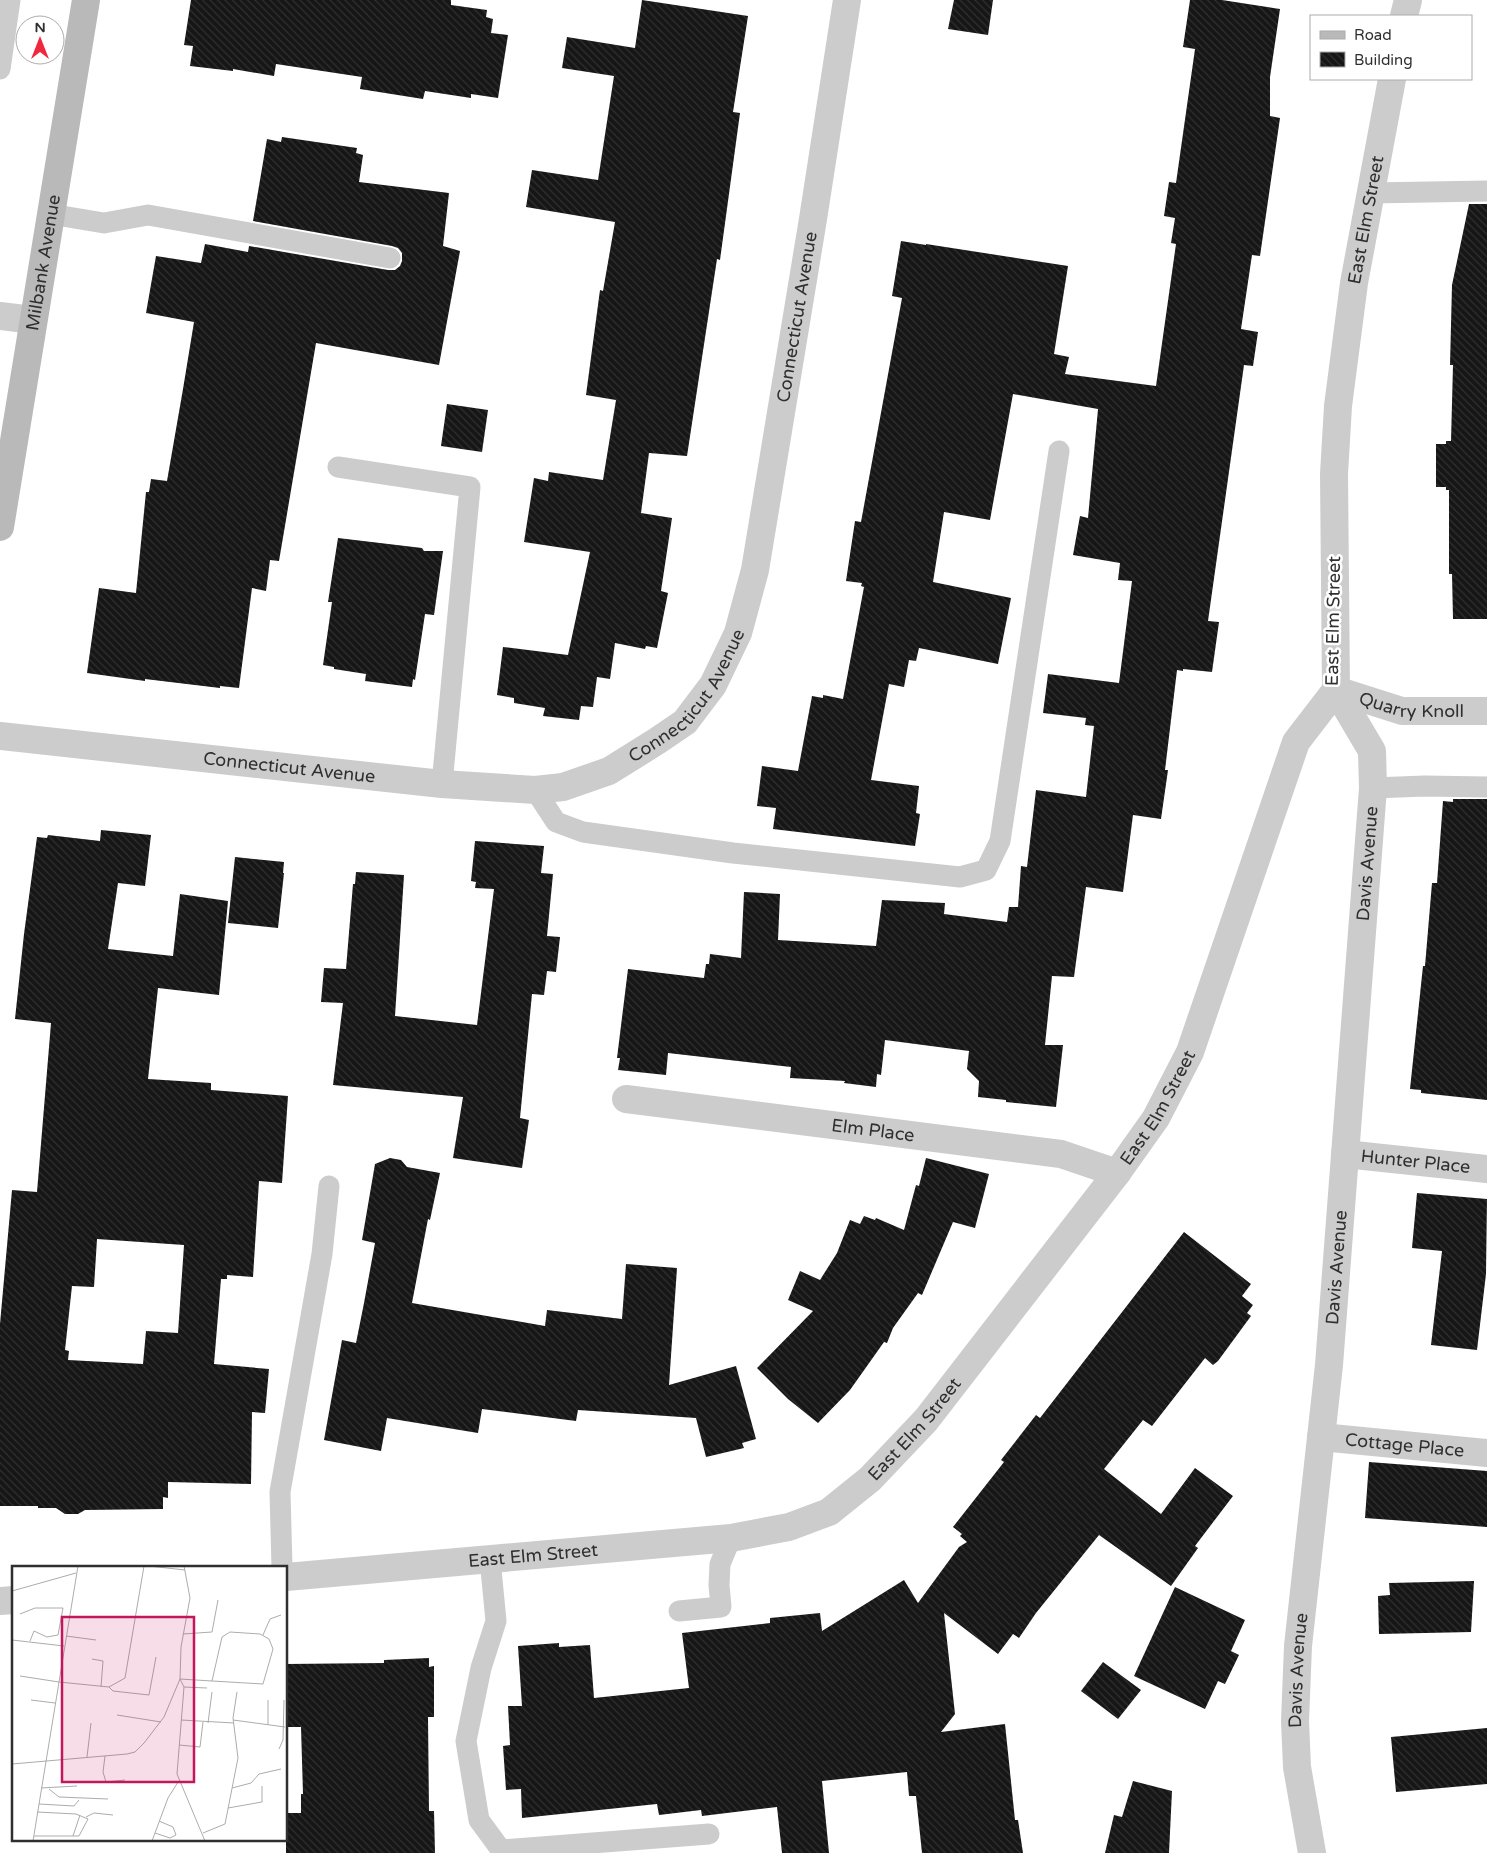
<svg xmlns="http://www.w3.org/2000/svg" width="1487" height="1853" viewBox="0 0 1487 1853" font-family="'Varela Round',sans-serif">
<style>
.building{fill:url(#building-back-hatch);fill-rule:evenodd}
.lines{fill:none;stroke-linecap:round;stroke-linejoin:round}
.service{stroke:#ccc;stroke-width:21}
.minor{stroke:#ccc;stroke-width:28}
.secondary{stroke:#b9b9b9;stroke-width:28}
.labels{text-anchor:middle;stroke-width:5;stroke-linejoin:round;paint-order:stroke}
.street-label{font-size:18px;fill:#2f2f2f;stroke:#fff}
.inset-road{fill:none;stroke:#acacac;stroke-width:1}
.view{fill:#c2185b;fill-opacity:0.15;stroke:#c2185b;stroke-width:2.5}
.inset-edge{fill:none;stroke:#2f2f2f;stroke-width:2.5}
</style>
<defs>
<pattern id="building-back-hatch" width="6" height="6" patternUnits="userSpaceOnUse" patternTransform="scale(1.25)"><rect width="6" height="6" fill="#161616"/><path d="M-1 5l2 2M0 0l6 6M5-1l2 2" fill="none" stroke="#303030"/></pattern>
</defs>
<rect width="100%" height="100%" fill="#fff"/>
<!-- building -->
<g class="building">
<path d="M 191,0 L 451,0 L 451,5 L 487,10 L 486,17 L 493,19 L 491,33 L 508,35 L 498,98 L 471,94 L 471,98 L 425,91 L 423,99 L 360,89 L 362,77 L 276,64 L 274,76 L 233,69 L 233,71 L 190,66 L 193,46 L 184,45 Z"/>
<path d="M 642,0 L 748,16 L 733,112 L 740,113 L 720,260 L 717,259 L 687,456 L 649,453 L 641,513 L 672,518 L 661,591 L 668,593 L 657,648 L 646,646 L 645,649 L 615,643 L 610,679 L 597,677 L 593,707 L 581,706 L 579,720 L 543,716 L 545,708 L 514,703 L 514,698 L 497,695 L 503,647 L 568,655 L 590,552 L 524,542 L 534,478 L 548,481 L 549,472 L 603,480 L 616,400 L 586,395 L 600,290 L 603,291 L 615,222 L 526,207 L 532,170 L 598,180 L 614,76 L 562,68 L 567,37 L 635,48 Z"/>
<path d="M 954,0 L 993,0 L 988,35 L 948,29 Z"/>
<path d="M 1190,0 L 1222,0 L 1280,9 L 1270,77 L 1270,116 L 1280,118 L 1260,256 L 1252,255 L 1241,329 L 1258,332 L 1253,366 L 1244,365 L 1208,621 L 1219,622 L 1212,672 L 1183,669 L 1183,671 L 1177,670 L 1165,770 L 1168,770 L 1161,819 L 1133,815 L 1123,892 L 1086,887 L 1074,977 L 1052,976 L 1045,1045 L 1063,1045 L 1056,1107 L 1006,1102 L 1006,1100 L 978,1097 L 979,1081 L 967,1069 L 969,1051 L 885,1040 L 881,1075 L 877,1074 L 876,1087 L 844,1083 L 845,1081 L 790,1078 L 791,1067 L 668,1053 L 666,1075 L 618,1070 L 620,1058 L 617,1058 L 628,969 L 704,978 L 706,964 L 709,964 L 710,954 L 741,958 L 744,892 L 780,894 L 778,940 L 876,946 L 882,900 L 945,903 L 944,914 L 1007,922 L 1009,907 L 1018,907 L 1021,866 L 1027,867 L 1036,790 L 1086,797 L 1094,726 L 1085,725 L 1086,718 L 1043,713 L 1048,674 L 1119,683 L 1132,581 L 1118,580 L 1120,563 L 1073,555 L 1080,516 L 1088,518 L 1098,409 L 1013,394 L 990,520 L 944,512 L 933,582 L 1011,598 L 998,664 L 919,648 L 916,661 L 909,660 L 904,687 L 889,684 L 871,780 L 919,786 L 916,813 L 920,814 L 915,846 L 773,829 L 776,808 L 757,806 L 762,766 L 798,771 L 812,696 L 823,698 L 823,695 L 843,699 L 864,587 L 861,586 L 862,583 L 846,581 L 855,521 L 861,522 L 902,298 L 892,296 L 901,241 L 926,245 L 926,244 L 1068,266 L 1054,354 L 1069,357 L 1065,374 L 1156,386 L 1176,244 L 1171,243 L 1175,218 L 1164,216 L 1169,182 L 1176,183 L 1195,49 L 1183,47 Z"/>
<path d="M 282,137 L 357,148 L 356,153 L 363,155 L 359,182 L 449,193 L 443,246 L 460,251 L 439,365 L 316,343 L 279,561 L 270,560 L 266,591 L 252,588 L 239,688 L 220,686 L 220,688 L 145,679 L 145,681 L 87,673 L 99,588 L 136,593 L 146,492 L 149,492 L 151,479 L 167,481 L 183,389 L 194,322 L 146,313 L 156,256 L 201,263 L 205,244 L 248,252 L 249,246 L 388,270 L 395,270 L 400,266 L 402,261 L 402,253 L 398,248 L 392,246 L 253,221 L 267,139 L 281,142 Z"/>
<path d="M 1469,204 L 1487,204 L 1487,619 L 1453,619 L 1452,574 L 1449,574 L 1449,490 L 1446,490 L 1446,487 L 1436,487 L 1436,444 L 1446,444 L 1446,441 L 1451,441 L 1453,365 L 1450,365 L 1452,285 Z"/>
<path d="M 447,404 L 488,410 L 482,452 L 441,446 Z"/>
<path d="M 338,538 L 422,548 L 424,551 L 443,551 L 434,615 L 425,614 L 415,680 L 413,679 L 412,687 L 365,681 L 366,674 L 334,669 L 334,667 L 323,665 L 332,602 L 328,602 Z"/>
<path d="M 1453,799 L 1487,799 L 1487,1100 L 1421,1093 L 1421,1090 L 1410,1089 L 1423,966 L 1425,966 L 1432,883 L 1437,883 L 1443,801 L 1453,802 Z"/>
<path d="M 101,830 L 151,835 L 145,886 L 118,883 L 108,949 L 173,956 L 180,894 L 228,901 L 219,995 L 158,988 L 148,1079 L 211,1083 L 211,1090 L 288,1096 L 282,1183 L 259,1181 L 253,1277 L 227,1275 L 227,1279 L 221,1279 L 214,1364 L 269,1369 L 265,1413 L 252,1412 L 251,1484 L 168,1482 L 168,1498 L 163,1497 L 163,1509 L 85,1510 L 78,1514 L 65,1514 L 56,1508 L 38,1508 L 38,1506 L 0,1506 L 0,1324 L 12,1190 L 37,1192 L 51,1023 L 15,1019 L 24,934 L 37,837 L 47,838 L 48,835 L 100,841 ZM 97,1239 L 184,1245 L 178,1333 L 146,1331 L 143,1364 L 68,1360 L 69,1351 L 65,1350 L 72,1286 L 94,1287 Z"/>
<path d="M 475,841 L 544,846 L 541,873 L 553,874 L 547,936 L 560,937 L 556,972 L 547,971 L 544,995 L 532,994 L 520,1118 L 529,1120 L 522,1168 L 453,1158 L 463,1097 L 333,1085 L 343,1003 L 321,1002 L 324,968 L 346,969 L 353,884 L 355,884 L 356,872 L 404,875 L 395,1016 L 477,1025 L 494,889 L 475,888 L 476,882 L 471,881 Z"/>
<path d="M 235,857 L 284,862 L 283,873 L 284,873 L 278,928 L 228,923 Z"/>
<path d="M 390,1158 L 401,1160 L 407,1167 L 440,1173 L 430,1220 L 428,1219 L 412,1303 L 545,1326 L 547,1310 L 622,1319 L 626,1264 L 677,1268 L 669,1385 L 736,1366 L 756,1439 L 742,1443 L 744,1448 L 706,1457 L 696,1418 L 578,1410 L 576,1421 L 482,1409 L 478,1433 L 387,1418 L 381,1451 L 324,1440 L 342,1340 L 356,1343 L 364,1303 L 375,1243 L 362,1240 L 375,1164 Z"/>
<path d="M 926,1158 L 989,1174 L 975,1228 L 953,1222 L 922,1295 L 918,1293 L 893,1328 L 887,1343 L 884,1342 L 850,1390 L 818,1423 L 788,1399 L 757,1368 L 813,1311 L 788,1300 L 800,1271 L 820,1280 L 837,1253 L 850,1220 L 860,1224 L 864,1216 L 875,1220 L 876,1218 L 904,1230 L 916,1185 L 919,1186 Z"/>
<path d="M 1417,1193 L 1487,1199 L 1486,1274 L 1477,1350 L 1431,1345 L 1442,1251 L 1412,1248 Z"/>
<path d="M 1184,1232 L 1251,1284 L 1242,1296 L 1253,1305 L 1247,1313 L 1251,1316 L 1218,1361 L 1213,1365 L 1205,1358 L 1152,1426 L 1143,1420 L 1104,1469 L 1161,1514 L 1195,1468 L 1233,1496 L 1195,1546 L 1198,1548 L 1171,1586 L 1099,1535 L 1036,1613 L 1019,1638 L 1013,1634 L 998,1654 L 944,1613 L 955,1714 L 941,1732 L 1005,1724 L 1015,1820 L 1018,1820 L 1023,1853 L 922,1853 L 916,1796 L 909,1796 L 907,1772 L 822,1781 L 829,1853 L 782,1853 L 777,1807 L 702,1816 L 701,1810 L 659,1815 L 657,1804 L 522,1818 L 521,1789 L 506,1790 L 503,1746 L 510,1745 L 508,1706 L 522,1706 L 518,1646 L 559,1643 L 559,1647 L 590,1645 L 594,1698 L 689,1688 L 682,1633 L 770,1623 L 770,1618 L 820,1613 L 822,1631 L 904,1580 L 918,1603 L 959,1547 L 967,1542 L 960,1536 L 962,1534 L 953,1527 L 1004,1462 L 1001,1460 L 1036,1415 L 1040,1418 Z"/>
<path d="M 1369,1462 L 1487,1471 L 1487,1527 L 1365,1518 Z"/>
<path d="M 1474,1581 L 1471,1632 L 1379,1634 L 1378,1596 L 1390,1595 L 1389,1583 Z"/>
<path d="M 1175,1587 L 1245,1620 L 1231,1651 L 1239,1655 L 1225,1684 L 1218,1681 L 1205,1709 L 1134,1676 Z"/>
<path d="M 429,1658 L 429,1667 L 434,1666 L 434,1717 L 428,1717 L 429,1811 L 434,1811 L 435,1853 L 286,1853 L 286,1813 L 301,1813 L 301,1794 L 303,1794 L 301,1727 L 286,1727 L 286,1664 L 384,1663 L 384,1660 Z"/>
<path d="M 1103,1662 L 1141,1690 L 1118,1719 L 1081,1691 Z"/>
<path d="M 1487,1728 L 1487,1784 L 1396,1792 L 1391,1737 Z"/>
<path d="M 1133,1781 L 1172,1791 L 1169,1853 L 1105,1853 L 1114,1815 L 1122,1817 Z"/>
</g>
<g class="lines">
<!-- service -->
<g class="service">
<path d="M 0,69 L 10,0"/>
<path d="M 1370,193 L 1487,191"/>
<path d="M 50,214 L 104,223 L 148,215 L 390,258"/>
<path d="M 338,467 L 470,487 L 442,784"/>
<path d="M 1373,788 L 1425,786 L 1487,787"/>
<path d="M 535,790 L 556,822 L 583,832 L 733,853 L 960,877 L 986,870 L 1000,841 L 1059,451"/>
<path d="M 490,1559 L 496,1621 L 481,1668 L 466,1741 L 479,1820 L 501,1850 L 709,1834"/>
<path d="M 282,1567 L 280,1492 L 322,1254 L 329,1186"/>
<path d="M 679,1611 L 721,1607 L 719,1585 L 720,1564 L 731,1538"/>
</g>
<!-- minor -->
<g class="minor">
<path d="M 1404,16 L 1408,0"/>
<path d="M 0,316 L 33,320"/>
<path id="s1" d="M 1336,690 L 1402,711 L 1487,711"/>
<path id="s2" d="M 0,736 L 442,784 L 535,790 L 563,787 L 609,771 L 657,741 L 685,722 L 713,685 L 738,633 L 755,570 L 813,219 L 847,0"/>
<path id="s3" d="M 626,1099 L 1061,1154 L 1117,1173"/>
<path id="s4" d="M 1345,1154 L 1487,1169"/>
<path id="s5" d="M 1321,1437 L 1487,1453"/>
<path id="s6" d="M 286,1577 L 731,1538 L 789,1527 L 829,1512 L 870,1479 L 926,1420 L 1117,1173 L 1156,1118 L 1190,1052 L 1296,742 L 1336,690 L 1334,474 L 1338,406 L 1354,283 L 1392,79"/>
<path d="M 0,1601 L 14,1600"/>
<path id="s7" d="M 1312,1853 L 1297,1767 L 1295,1721 L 1298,1646 L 1329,1365 L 1373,788 L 1372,751 L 1336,690"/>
</g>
<!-- secondary -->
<path class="secondary" id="s8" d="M 0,527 L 86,0"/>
</g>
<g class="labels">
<!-- street labels -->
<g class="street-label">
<text dy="6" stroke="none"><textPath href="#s6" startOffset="2002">East Elm Street</textPath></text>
<text dy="6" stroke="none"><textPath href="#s8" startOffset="268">Milbank Avenue</textPath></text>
<text dy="6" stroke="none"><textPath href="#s2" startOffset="1131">Connecticut Avenue</textPath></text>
<text transform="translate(1333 621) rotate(-89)" y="6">East Elm Street</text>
<text dy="6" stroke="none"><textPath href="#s2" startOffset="726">Connecticut Avenue</textPath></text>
<text dy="6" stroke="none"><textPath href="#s1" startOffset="78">Quarry Knoll</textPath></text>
<text dy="6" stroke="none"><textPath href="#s2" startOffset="291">Connecticut Avenue</textPath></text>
<text dy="6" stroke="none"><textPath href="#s7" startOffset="994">Davis Avenue</textPath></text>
<text dy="6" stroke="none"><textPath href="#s6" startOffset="1072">East Elm Street</textPath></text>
<text dy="6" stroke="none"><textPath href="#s3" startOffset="249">Elm Place</textPath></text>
<text dy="6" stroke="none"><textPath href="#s4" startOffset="71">Hunter Place</textPath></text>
<text dy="6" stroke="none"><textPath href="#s7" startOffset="589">Davis Avenue</textPath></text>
<text dy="6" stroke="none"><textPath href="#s6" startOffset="668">East Elm Street</textPath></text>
<text dy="6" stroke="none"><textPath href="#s5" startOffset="84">Cottage Place</textPath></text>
<text dy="6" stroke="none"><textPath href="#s6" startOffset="248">East Elm Street</textPath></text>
<text dy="6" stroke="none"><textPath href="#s7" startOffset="184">Davis Avenue</textPath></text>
</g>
</g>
<!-- overview -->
<g transform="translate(12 1566)">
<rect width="275" height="275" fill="#fff"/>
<path class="inset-road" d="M 137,0 L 173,4M 0,25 L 64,7M 8,48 L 23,42 L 51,42 L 46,69 L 35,71 L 22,65 L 18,75M 218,66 L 248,68 L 257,73 L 261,83 L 251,118 L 200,115 L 210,71 ZM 171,68 L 200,66 L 206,34M 251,69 L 258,53 L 269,49M 54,70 L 84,74M 0,74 L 52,80M 80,93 L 91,95 L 89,121M 8,110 L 47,116M 168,113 L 172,121 L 165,208 L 193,275M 168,113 L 200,115M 47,116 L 97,121 L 113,112 L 132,0M 97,121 L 101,125 L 137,129 L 144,91M 172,121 L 195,122M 19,134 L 43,137M 105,149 L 149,156M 169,154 L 222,157M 221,154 L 273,161M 196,157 L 200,126M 256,159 L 256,134M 167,179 L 188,181 L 191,156M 267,183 L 271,174 L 272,134M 93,190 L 91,206 L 94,216 L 113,214M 75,191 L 79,157M 0,198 L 115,188 L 123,186 L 132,177 L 152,151 L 168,113 L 169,81 L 178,32 L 172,0M 29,222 L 65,220M 220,222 L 239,217 L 247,208 L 269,203M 37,223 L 47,231 L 96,233M 27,238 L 62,240 L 67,234M 216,242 L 250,236 L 250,220M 74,251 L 82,247 L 101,249M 143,267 L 158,272 L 164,269 L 161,261 L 147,255M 191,267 L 213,258 L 226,192 L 221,152 L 225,126M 22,270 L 67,270 L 76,253 L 64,248 L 25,246M 61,270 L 68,249M 21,275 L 66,0M 140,275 L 156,232 L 166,216"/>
<path class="view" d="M 50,51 L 182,51 L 182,216 L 50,216 Z"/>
<rect width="275" height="275" class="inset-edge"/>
</g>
<!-- legend -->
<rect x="1310" y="15" width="162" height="65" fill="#ffffff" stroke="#acacac"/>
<rect x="1320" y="31" width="25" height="8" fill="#b9b9b9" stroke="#acacac"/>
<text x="1354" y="40" font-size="15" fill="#2f2f2f">Road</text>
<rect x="1320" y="52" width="25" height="15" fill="url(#building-back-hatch)" stroke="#acacac"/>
<text x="1354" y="65" font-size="15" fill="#2f2f2f">Building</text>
<!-- north arrow -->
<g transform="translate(40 40)"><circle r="24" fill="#ffffff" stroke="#acacac"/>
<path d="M0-4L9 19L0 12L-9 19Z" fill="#f12740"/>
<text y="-8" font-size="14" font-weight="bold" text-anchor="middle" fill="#2f2f2f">N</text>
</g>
</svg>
